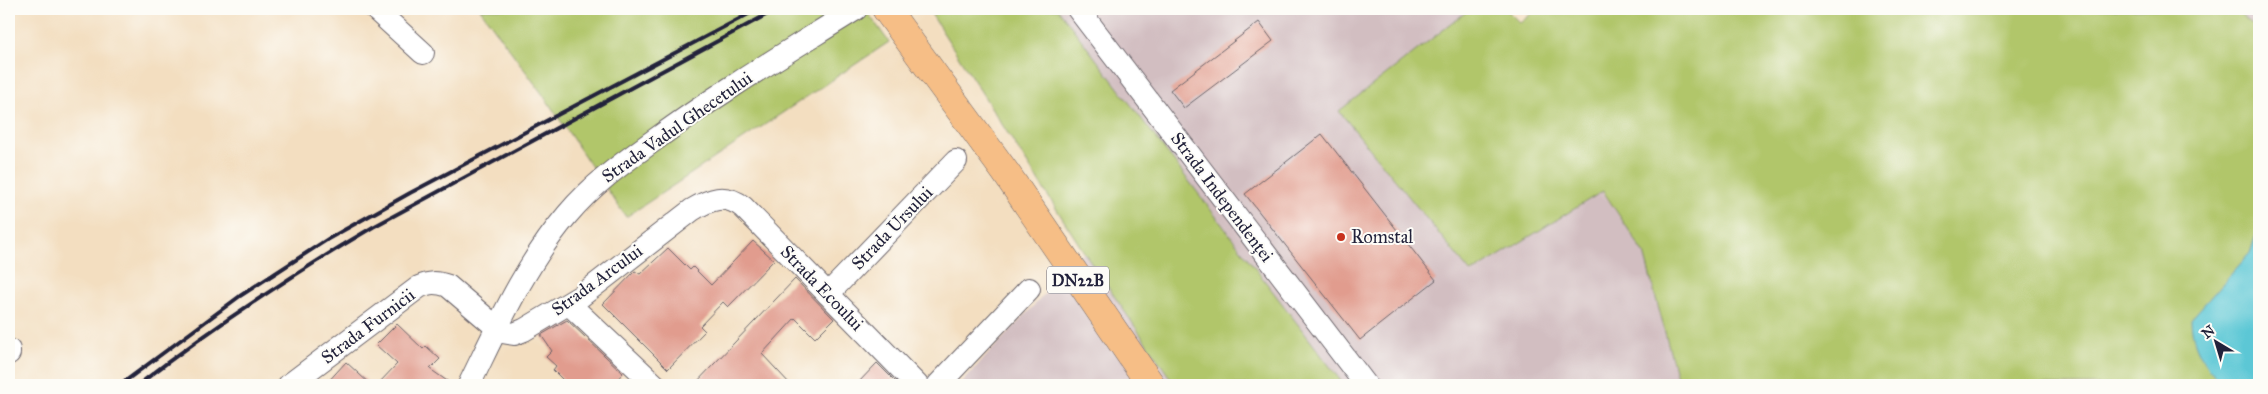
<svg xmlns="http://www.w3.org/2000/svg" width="2268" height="394" viewBox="0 0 2268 394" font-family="'IM FELL Great Primer',serif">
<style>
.industrial{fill:#d2bec1}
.green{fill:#b1c66a;stroke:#6a7452}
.water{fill:#5cc7d5;stroke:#3f7488}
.building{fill:#e19c8e}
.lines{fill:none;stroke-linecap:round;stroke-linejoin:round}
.minor-casing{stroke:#6b646a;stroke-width:24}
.major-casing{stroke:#6b646a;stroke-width:29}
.minor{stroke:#fff;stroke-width:22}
.major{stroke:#f6be86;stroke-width:28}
.rail{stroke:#22223b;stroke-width:4}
.poi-dot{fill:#c8321e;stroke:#fdfcf7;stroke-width:2}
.labels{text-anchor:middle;stroke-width:4;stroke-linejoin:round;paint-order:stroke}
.shield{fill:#fdfcf7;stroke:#646373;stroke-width:1}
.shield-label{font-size:16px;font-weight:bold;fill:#22223b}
.street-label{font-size:18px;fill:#22223b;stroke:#fdfcf7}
.poi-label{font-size:18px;fill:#22223b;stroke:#fdfcf7;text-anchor:start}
</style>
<rect width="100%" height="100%" fill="#fdfcf7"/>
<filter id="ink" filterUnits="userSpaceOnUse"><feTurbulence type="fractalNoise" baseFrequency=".02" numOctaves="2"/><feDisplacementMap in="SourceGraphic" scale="10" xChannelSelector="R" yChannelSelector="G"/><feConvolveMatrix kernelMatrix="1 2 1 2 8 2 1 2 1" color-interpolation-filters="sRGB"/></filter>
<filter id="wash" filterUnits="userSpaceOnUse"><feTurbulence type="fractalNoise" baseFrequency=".0096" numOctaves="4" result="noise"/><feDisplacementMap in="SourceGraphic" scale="20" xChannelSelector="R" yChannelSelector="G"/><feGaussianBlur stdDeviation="1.12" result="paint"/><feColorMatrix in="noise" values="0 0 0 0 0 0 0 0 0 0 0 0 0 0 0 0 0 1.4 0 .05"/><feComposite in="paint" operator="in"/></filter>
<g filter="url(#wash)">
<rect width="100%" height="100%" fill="#f3dec0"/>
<!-- industrial -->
<g class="industrial">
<path d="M 1058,9 L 1470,9 L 1340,111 L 1471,273 L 1602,191 L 1644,253 L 1679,385 L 1344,385 Z"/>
<path d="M 2232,9 L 2259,9 L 2259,29 Z"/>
<path d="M 1084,252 L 1175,385 L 959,385 Z"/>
</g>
<!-- green -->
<g class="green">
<path d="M 480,9 L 865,9 L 889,42 L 626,217 L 543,95 Z"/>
<path d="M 928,9 L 1058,9 L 1344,385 L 1175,385 L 1084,252 Z"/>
<path d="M 1470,9 L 1506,9 L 1520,23 L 1537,9 L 2232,9 L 2259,29 L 2259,385 L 1679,385 L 1644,253 L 1603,191 L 1471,273 L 1339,111 Z"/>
</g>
<!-- water -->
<path class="water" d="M 2259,226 L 2259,385 L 2222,385 C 2205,363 2192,349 2191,319 L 2250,253 Z"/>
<g id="blocks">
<!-- building -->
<g class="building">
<path d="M 1259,22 L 1273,41 L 1184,108 L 1170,90 Z"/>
<path d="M 1322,134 L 1436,280 L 1360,340 L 1245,194 Z"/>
<path d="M 753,241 L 774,260 L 728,307 L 723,302 L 700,326 L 705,331 L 668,369 L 603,304 L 635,271 L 640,274 L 668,248 L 690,270 L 693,267 L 711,285 Z"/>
<path d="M 795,279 L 834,319 L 815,338 L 795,318 L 762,354 L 791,385 L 694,385 Z"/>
<path d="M 567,320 L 623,373 L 612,385 L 568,385 L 553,370 L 556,366 L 546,357 L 552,351 L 541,335 Z"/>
<path d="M 397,324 L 423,349 L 426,346 L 440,359 L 430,369 L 453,385 L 377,385 L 397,364 L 376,345 Z"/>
<path d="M 346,362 L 371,385 L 325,385 Z"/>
<path d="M 877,363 L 899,385 L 856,385 Z"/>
</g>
</g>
</g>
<g filter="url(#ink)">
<use href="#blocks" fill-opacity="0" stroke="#6b646a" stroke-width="1"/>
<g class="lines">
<!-- minor casing -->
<g class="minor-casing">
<g id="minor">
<path d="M 375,9 L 423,53"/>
<path d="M 1078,9 L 1366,385"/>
<path d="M 828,294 L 956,161"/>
<path d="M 569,304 L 655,385"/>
<path d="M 9,350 L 9,353"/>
<path d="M 289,385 L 419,287 C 430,282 436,282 448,286 L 502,332 L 514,334 L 524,330 L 581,296 L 692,210 C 710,199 725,193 743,207 L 917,385"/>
<path d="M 469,385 C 498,326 524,266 567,215 C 593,184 624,162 656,139 C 720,92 789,51 856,9"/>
<path d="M 938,385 L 1029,289"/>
</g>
</g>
<!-- major casing -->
<g class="major-casing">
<path id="major" d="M 886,9 L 1006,173 L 1151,385"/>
</g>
<!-- minor -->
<use href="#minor" class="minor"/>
<!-- major -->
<use href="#major" class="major"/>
<!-- rail -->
<g class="rail">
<path d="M 120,385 L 240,296 L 328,239 L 410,193 L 758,9"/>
<path d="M 138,385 C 213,327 292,275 373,227 L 777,9"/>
</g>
</g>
</g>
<!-- markers -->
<circle class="poi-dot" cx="1341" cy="237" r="5"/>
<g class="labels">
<!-- shield labels -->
<rect class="shield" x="1047" y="266.5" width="62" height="27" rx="4"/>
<g class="shield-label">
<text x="1078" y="286">DN22B</text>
</g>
<!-- street labels -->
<g class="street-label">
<text transform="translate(677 127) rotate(-35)" y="6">Strada Vadul Ghecetului</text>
<text transform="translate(1222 197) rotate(53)" y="6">Strada Independenței</text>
<text transform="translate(892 228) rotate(-46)" y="6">Strada Ursului</text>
<text transform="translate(597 280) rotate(-36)" y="6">Strada Arcului</text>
<text transform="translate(822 288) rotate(46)" y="6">Strada Ecoului</text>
<text transform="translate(368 326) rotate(-37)" y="6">Strada Furnicii</text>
</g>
<!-- poi labels -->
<g class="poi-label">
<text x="1351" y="243">Romstal</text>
</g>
</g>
<!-- margin -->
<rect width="2268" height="394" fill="none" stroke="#fdfcf7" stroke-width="30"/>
<!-- north arrow -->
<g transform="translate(2216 342) rotate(322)" stroke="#fdfcf7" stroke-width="4" paint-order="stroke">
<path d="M0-4L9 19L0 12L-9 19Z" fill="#22223b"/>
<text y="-8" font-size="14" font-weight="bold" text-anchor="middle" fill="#22223b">N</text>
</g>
</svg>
